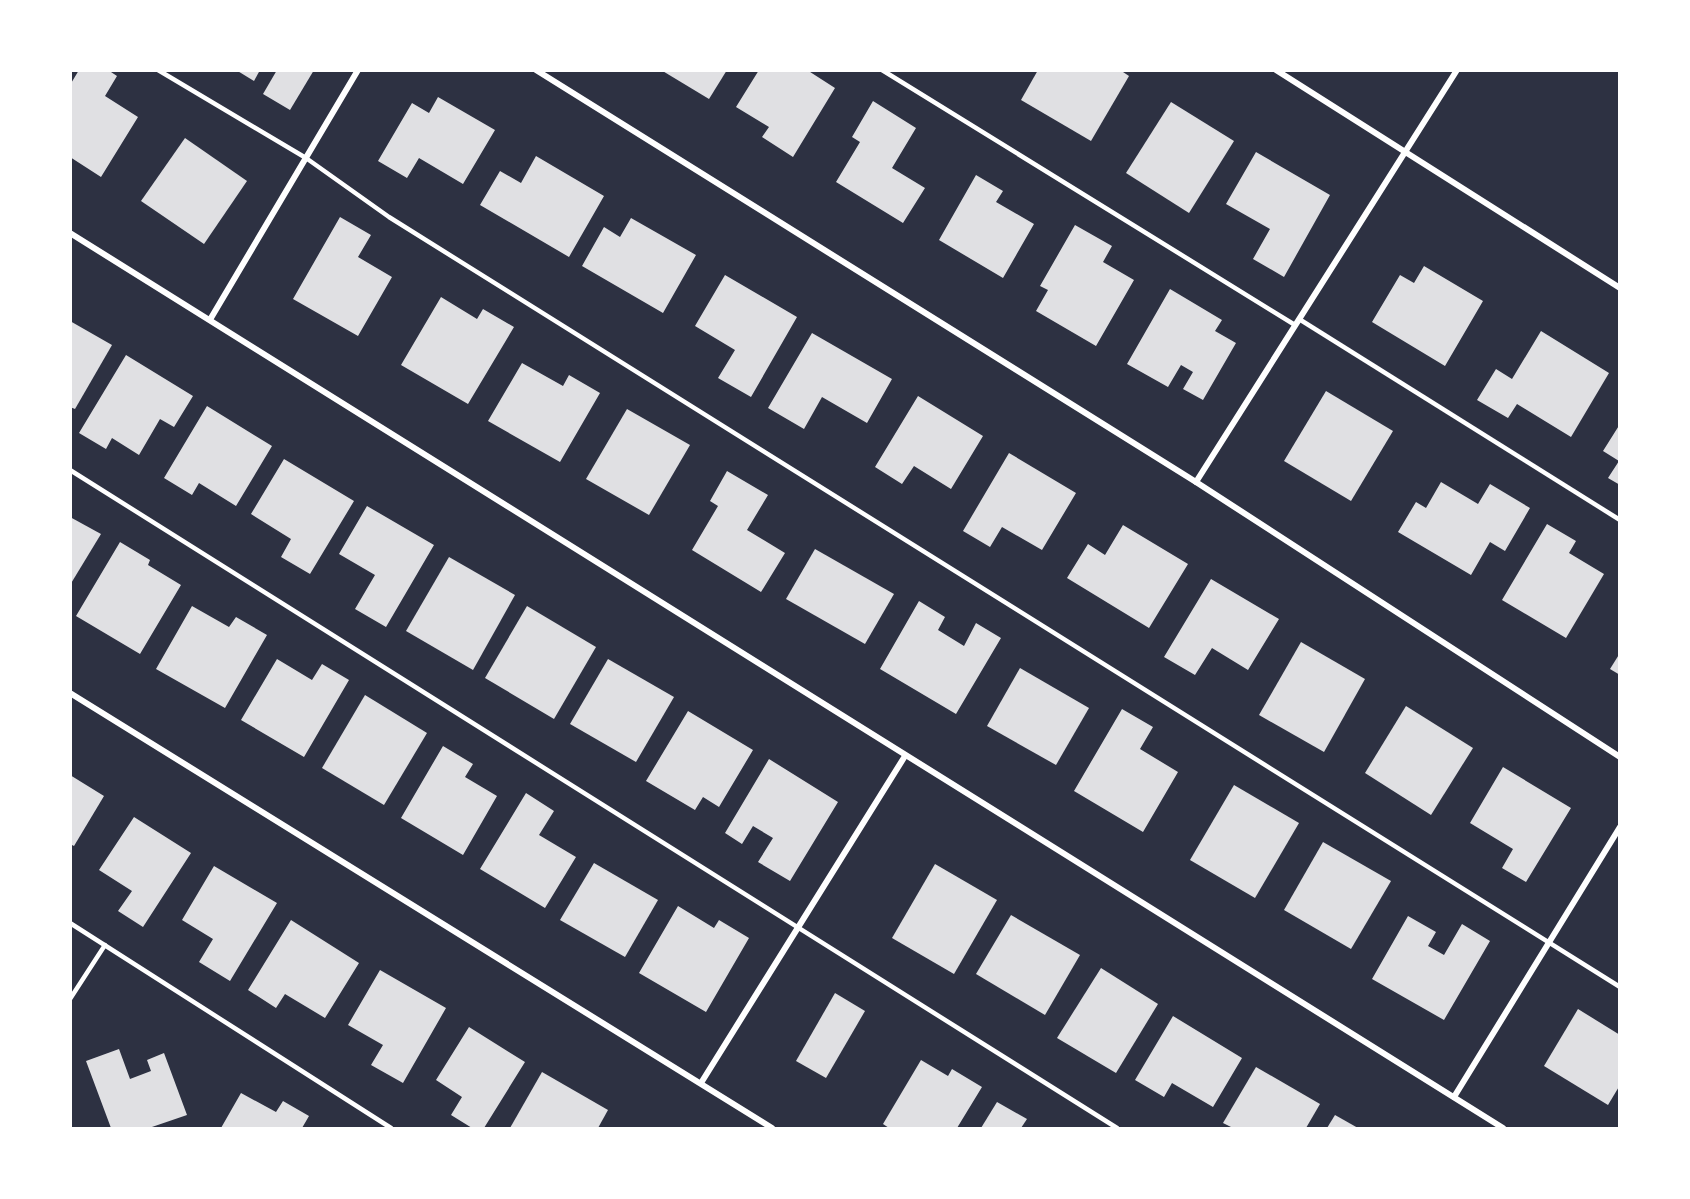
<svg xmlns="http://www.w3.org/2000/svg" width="1690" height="1199" viewBox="0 0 1690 1199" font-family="Lato,sans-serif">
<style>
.building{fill:#e0e0e3}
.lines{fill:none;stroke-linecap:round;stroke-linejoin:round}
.service{stroke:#fff;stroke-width:4.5}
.minor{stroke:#fff;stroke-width:6}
</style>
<rect width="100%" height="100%" fill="#2d3142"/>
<!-- building -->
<g class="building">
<path d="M 79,70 L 108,70 L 117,76 L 105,96 L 138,117 L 101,177 L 70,157 L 70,85 Z"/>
<path d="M 236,70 L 260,70 L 254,81 Z"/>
<path d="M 277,70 L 314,70 L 290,110 L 263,94 Z"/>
<path d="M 661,70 L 727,70 L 709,99 Z"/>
<path d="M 759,70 L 807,70 L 835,88 L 793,157 L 762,137 L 769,127 L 736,107 Z"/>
<path d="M 1038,70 L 1120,70 L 1129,76 L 1091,141 L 1021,100 Z"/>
<path d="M 438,97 L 495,130 L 463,184 L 419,158 L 407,178 L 378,161 L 412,103 L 429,113 Z"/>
<path d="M 873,101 L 916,128 L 892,168 L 925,188 L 903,223 L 836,182 L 860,142 L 852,137 Z"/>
<path d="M 1171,102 L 1234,141 L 1189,213 L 1126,173 Z"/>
<path d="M 185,138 L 247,181 L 204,244 L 141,201 Z"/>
<path d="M 1256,152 L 1330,195 L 1284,277 L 1253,259 L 1270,229 L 1226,204 Z"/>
<path d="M 536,156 L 604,196 L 569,257 L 480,205 L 500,171 L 521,183 Z"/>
<path d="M 976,175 L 1003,191 L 996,202 L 1034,224 L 1003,278 L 939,240 Z"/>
<path d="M 340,217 L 371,235 L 358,257 L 392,277 L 358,336 L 293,299 Z"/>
<path d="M 631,218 L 696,255 L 663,313 L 582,266 L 604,227 L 620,237 Z"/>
<path d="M 1075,225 L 1112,246 L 1103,262 L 1134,280 L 1096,346 L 1036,311 L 1048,290 L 1040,286 Z"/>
<path d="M 1424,266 L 1483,301 L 1445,366 L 1372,322 L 1400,275 L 1414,283 Z"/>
<path d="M 725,275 L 797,317 L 751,397 L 718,378 L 735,350 L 695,326 Z"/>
<path d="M 1170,289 L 1222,320 L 1215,331 L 1236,343 L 1203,400 L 1183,389 L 1193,372 L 1181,365 L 1168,387 L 1127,364 Z"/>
<path d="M 441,297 L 477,319 L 483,309 L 514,327 L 468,404 L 401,365 Z"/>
<path d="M 70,321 L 112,345 L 75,409 L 70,407 Z"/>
<path d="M 1541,331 L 1609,373 L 1571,437 L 1517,404 L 1508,418 L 1477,400 L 1496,369 L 1512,379 Z"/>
<path d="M 812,333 L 892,379 L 867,423 L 822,397 L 804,429 L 768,408 Z"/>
<path d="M 126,355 L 193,396 L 174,427 L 160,419 L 139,455 L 112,438 L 106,449 L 79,433 Z"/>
<path d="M 522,363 L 563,386 L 569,375 L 600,393 L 560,462 L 488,421 Z"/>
<path d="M 1326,391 L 1393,431 L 1351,501 L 1284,461 Z"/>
<path d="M 918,396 L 983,436 L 951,489 L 914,466 L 902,484 L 875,467 Z"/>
<path d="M 207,406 L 272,446 L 236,506 L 199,483 L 192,495 L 164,478 Z"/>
<path d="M 627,409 L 690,445 L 649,515 L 586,479 Z"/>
<path d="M 1620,424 L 1620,485 L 1608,478 L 1619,461 L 1603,451 Z"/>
<path d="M 1009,453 L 1076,493 L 1042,550 L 1002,527 L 990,547 L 963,531 Z"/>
<path d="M 284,459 L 354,501 L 310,574 L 281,557 L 291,539 L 251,514 Z"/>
<path d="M 727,471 L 768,495 L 747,530 L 785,553 L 761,592 L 692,550 L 718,506 L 710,501 Z"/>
<path d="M 1441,482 L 1478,504 L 1490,484 L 1530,508 L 1505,551 L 1490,542 L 1471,575 L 1398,532 L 1416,502 L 1426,508 Z"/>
<path d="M 367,506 L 434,545 L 386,627 L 355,609 L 375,575 L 339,554 Z"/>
<path d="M 70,517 L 101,534 L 70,585 Z"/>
<path d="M 1547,524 L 1576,541 L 1569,553 L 1604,574 L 1566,638 L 1502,600 Z"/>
<path d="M 1123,525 L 1188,564 L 1149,628 L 1067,578 L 1088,544 L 1105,555 Z"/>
<path d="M 120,542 L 150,560 L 148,565 L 181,585 L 140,654 L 76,616 Z"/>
<path d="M 815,549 L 894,594 L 865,644 L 786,599 Z"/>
<path d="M 449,557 L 515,595 L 473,670 L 406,631 Z"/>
<path d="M 1211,579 L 1279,619 L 1248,670 L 1212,648 L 1195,675 L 1164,657 Z"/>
<path d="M 919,601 L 945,617 L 938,630 L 964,646 L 976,623 L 1001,638 L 956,714 L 880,669 Z"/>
<path d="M 192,606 L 229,627 L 236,617 L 267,635 L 225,708 L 156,669 Z"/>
<path d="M 527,606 L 596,647 L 554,719 L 485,678 Z"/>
<path d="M 1301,642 L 1365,679 L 1324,752 L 1259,715 Z"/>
<path d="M 1620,653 L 1620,675 L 1610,669 Z"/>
<path d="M 277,659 L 312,680 L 322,664 L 349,680 L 304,757 L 241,720 Z"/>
<path d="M 608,659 L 674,697 L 636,762 L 570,724 Z"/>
<path d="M 1020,668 L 1089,708 L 1056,765 L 987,726 Z"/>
<path d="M 365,695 L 427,733 L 384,805 L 322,768 Z"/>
<path d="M 1406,706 L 1473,748 L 1431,815 L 1365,773 Z"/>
<path d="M 1122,709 L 1153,727 L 1140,749 L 1178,772 L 1143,832 L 1074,791 Z"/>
<path d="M 688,711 L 753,750 L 719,807 L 703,797 L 695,810 L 646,781 Z"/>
<path d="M 443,746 L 473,764 L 465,777 L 497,796 L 463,855 L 401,818 Z"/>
<path d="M 769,759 L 838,802 L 790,881 L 758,862 L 773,838 L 753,826 L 742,844 L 725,833 Z"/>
<path d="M 1503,767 L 1571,808 L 1526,882 L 1502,868 L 1513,849 L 1470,823 Z"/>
<path d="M 70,775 L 104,796 L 74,846 L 70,844 Z"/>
<path d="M 1234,785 L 1299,823 L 1255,898 L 1190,860 Z"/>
<path d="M 526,793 L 554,811 L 539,835 L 576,857 L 545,908 L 480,869 Z"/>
<path d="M 134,817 L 191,853 L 143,927 L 118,911 L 132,891 L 99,870 Z"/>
<path d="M 1323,842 L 1391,881 L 1351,949 L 1284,910 Z"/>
<path d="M 594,863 L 658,900 L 625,957 L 560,920 Z"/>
<path d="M 935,864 L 997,900 L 954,974 L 892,938 Z"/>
<path d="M 214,866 L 277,903 L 230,981 L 199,962 L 213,939 L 182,920 Z"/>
<path d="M 678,906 L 714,928 L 719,920 L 749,938 L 706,1012 L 639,973 Z"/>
<path d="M 1011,915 L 1080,955 L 1045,1015 L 976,974 Z"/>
<path d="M 1408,916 L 1436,932 L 1428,946 L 1444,955 L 1462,924 L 1490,941 L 1444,1020 L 1372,979 Z"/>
<path d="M 291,920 L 359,963 L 325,1018 L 285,994 L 276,1008 L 248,990 Z"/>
<path d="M 1101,968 L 1158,1004 L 1116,1073 L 1057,1038 Z"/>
<path d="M 380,970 L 446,1008 L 403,1083 L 371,1065 L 383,1045 L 348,1025 Z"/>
<path d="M 835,993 L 865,1011 L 826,1078 L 796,1061 Z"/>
<path d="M 1578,1009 L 1620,1035 L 1620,1085 L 1608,1105 L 1544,1066 Z"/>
<path d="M 1173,1016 L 1242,1058 L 1213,1107 L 1172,1083 L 1164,1097 L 1135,1080 Z"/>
<path d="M 469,1027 L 525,1062 L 484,1128 L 472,1128 L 451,1115 L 462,1097 L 436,1080 Z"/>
<path d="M 119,1049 L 130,1079 L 151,1071 L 147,1060 L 164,1053 L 187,1115 L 149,1128 L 111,1128 L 86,1061 Z"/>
<path d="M 921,1060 L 948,1076 L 952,1069 L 982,1087 L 957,1128 L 889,1128 L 883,1124 Z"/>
<path d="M 1256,1067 L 1320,1104 L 1306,1128 L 1233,1128 L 1223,1123 Z"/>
<path d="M 542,1072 L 608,1110 L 598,1128 L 510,1128 Z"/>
<path d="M 241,1093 L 276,1112 L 283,1101 L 309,1116 L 302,1128 L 221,1128 Z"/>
<path d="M 997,1102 L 1027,1119 L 1021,1128 L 981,1128 Z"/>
<path d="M 1335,1115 L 1358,1128 L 1327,1128 Z"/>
</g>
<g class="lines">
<!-- service -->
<g class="service">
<path d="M 158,70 L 306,158 L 389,217 L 1620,987"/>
<path d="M 882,70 L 1295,325"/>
<path d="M 1299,319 L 1620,520"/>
<path d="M 70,470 L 1117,1128"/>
<path d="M 70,923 L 391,1128"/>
<path d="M 70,999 L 105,945"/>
</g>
<!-- minor -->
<g class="minor">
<path d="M 536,70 L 1196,482 L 1620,757"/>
<path d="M 1276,70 L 1620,288"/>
<path d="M 70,233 L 1503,1128"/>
<path d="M 211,318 L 358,70"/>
<path d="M 1196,482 L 1457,70"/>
<path d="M 70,693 L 772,1128"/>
<path d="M 701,1083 L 905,756"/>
<path d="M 1454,1097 L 1620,827"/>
</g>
</g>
<!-- border -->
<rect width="1690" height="1199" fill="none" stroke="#ffffff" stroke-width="144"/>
</svg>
